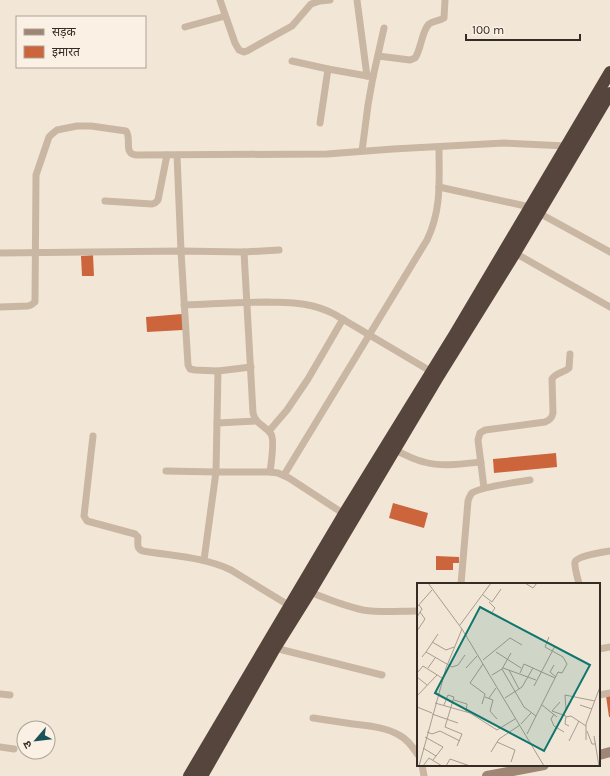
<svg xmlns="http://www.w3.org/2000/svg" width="610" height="776" viewBox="0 0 610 776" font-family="Karla,'Noto Sans Devanagari',sans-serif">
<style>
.building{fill:#cc653b}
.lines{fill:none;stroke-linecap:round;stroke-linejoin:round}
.street{stroke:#cab7a3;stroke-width:7}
.secondary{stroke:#9e8574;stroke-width:10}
.highway{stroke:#56453c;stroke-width:12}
.inset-road{fill:none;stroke:#a69c90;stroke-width:1}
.view{fill:#0f766e;fill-opacity:0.15;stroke:#0f766e;stroke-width:2}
.inset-edge{fill:none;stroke:#352b25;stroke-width:2}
</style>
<rect width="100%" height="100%" fill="#f2e7d7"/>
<!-- building -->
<g class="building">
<path d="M 93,255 L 94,276 L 82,276 L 81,256 Z"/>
<path d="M 182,314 L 183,330 L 147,332 L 146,317 Z"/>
<path d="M 556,453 L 557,467 L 494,473 L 493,459 Z"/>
<path d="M 393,503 L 428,513 L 424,528 L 389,518 Z"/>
<path d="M 436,556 L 459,557 L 459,563 L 453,563 L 453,570 L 436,570 Z"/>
<path d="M 610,695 L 610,717 L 609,717 L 606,696 Z"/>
</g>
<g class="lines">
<!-- street -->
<g class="street">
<path d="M 220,0 L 235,43 L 239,50 L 244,52 L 247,51 L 292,26 L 311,4 L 320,1 L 330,0"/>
<path d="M 357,0 L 367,76"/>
<path d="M 185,27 L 225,16"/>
<path d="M 378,56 L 410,60 L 415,58 C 421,50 422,30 429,24 C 433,21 439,21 444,18 L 445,0"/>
<path d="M 292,61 L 328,69 L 373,77"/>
<path d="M 320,123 L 328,69"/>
<path d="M 362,151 L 368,105 L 373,77 L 384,28"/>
<path d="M 177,155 L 181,251 L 188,365 L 190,369 L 195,370 L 218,371 L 251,367"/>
<path d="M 439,187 L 530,207"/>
<path d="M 105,201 L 152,204 L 155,203 L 158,200 L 167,155"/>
<path d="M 539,213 L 610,252"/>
<path d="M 244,252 L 253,413 C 256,425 265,425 271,434 C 275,440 271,464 270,472"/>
<path d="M 0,253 L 181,251 L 244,252 L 279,250"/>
<path d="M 515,253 L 610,307"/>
<path d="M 184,305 C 212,304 240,302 268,302 C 292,303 311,302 334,314 L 432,372"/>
<path d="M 0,307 L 28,306 L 31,305 L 35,302 L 36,175 L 49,137 L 52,134 L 57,130 L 77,126 L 91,126 L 126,131 C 132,138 123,154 136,155 L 327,154 L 393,149 L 504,143 L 566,146"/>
<path d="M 217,423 L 256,421"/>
<path d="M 269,431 L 287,410 L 308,379 L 343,319"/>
<path d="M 93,436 L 84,516 L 87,521 L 135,534 L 138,537 C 138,543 136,549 143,551 C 172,556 204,557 231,570 L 290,606"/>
<path d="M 395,450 C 404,454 414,460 424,462 C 442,467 462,464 481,462"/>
<path d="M 166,471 L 216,472 L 270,472 L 278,473 L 289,478 L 344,514"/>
<path d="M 284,475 L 427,240 C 442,209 439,180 439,147"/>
<path d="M 484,488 L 478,440 L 480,433 L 485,430 L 545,422 C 550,420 552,418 553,413 L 552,379 C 556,372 564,373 569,368 L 570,354"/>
<path d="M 204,560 L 216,472 L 218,371"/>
<path d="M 461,584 L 468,501 C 469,498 470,495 472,493 C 479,487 519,482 530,480"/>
<path d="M 579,584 C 578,579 574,567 575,562 C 577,556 603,552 610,551"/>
<path d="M 310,592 C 327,599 345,606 363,610 C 381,613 400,611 418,611"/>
<path d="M 275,648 L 382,675"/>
<path d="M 599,649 L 610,647"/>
<path d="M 0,694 L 10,695"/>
<path d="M 599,695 L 610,693"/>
<path d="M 313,718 C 326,720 340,722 353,724 C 368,726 385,727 399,735 C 407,739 413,747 418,755"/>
<path d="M 0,747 L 14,749"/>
<path d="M 422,765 L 424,776"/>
</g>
<!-- secondary -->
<g class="secondary">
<path d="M 599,755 L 610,752"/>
<path d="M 487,776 L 544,765"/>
</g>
<!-- highway -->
<g class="highway">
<path d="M 189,776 L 344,514 L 455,334 L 610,72"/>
<path d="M 202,776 L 275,648 L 310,592 L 438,377 L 515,253 L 610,93"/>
</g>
</g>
<!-- overview -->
<g transform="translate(417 583)">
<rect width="183" height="183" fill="#f2e7d7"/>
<path class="inset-road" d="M 11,0 L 45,46 L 127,183M 108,0 L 116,5 L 120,0M 66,12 L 75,19 L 84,6M 72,19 L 78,25 L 74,31M 0,24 L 15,7M 0,34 L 5,26 L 2,22M 43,42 L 74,0M 0,48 L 8,36 L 3,29M 15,59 L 29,67 L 37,64M 9,69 L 21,51M 79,69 L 104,85M 5,74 L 9,69 L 35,84 L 41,82 L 48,72M 66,77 L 93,55 L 105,62M 137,82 L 133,89 L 139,94M 11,85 L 18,75M 49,85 L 60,73M 86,85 L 119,97M 85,86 L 107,124 L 119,133M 92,87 L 102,106M 0,90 L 6,83 L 25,95M 103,90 L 107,81 L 138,95M 75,92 L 85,86 L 94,70M 0,94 L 10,102M 117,103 L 138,63M 0,113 L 20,92M 68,114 L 76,117 L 73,128 L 80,136M 72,115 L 79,105M 88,115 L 105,104 L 116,85M 37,117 L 50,121 L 49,129M 18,120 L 53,130 L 80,147 L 98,136M 65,121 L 68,111 L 53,100 L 66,81M 27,122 L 31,112 L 37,114 L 28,144 L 45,151 L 40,163M 125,122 L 140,134M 163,122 L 175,126M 0,124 L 15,130M 135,128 L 149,133 L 148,141 L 152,143M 135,128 L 143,119M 15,131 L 41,140M 137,131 L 134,136 L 137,143 L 147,149M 147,132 L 149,126 L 148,112 L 178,118M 149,134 L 154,133 L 169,143M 104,141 L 114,130M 170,148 L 175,161 L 179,161M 10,149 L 15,151 L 23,148 L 43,158M 110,151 L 141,89 L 145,90 L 150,81 L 146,74 L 128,64 L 132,54M 177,153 L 182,183M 8,154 L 26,164 L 16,177M 169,157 L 169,141 L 183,104M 152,158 L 162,138M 80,159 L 98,167 L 94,179M 6,165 L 19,173M 74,169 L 82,156 L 103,142M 2,183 L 29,85 L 45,46M 6,183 L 12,175 L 25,183M 29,183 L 33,176 L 53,183"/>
<path class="view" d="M 63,24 L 173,82 L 127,168 L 18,110 Z"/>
<rect width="183" height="183" class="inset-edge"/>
</g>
<!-- legend -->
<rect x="16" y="16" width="130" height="52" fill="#faf0e3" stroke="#aba197"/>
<rect x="24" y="29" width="20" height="6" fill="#9e8574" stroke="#aba197"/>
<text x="52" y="36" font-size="12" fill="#352b25">सड़क</text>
<rect x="24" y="46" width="20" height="12" fill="#cc653b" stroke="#aba197"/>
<text x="52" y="56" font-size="12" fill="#352b25">इमारत</text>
<!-- north arrow -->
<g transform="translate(36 740) rotate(242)"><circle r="19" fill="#faf0e3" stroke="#aba197"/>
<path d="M0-3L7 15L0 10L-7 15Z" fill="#195158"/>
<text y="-6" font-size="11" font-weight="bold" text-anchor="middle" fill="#352b25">उ</text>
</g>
<!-- scale -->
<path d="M466 34v6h114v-6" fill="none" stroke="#352b25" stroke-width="2"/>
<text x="472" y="34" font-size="12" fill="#352b25" stroke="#faf0e3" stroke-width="3" paint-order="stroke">100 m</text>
</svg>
